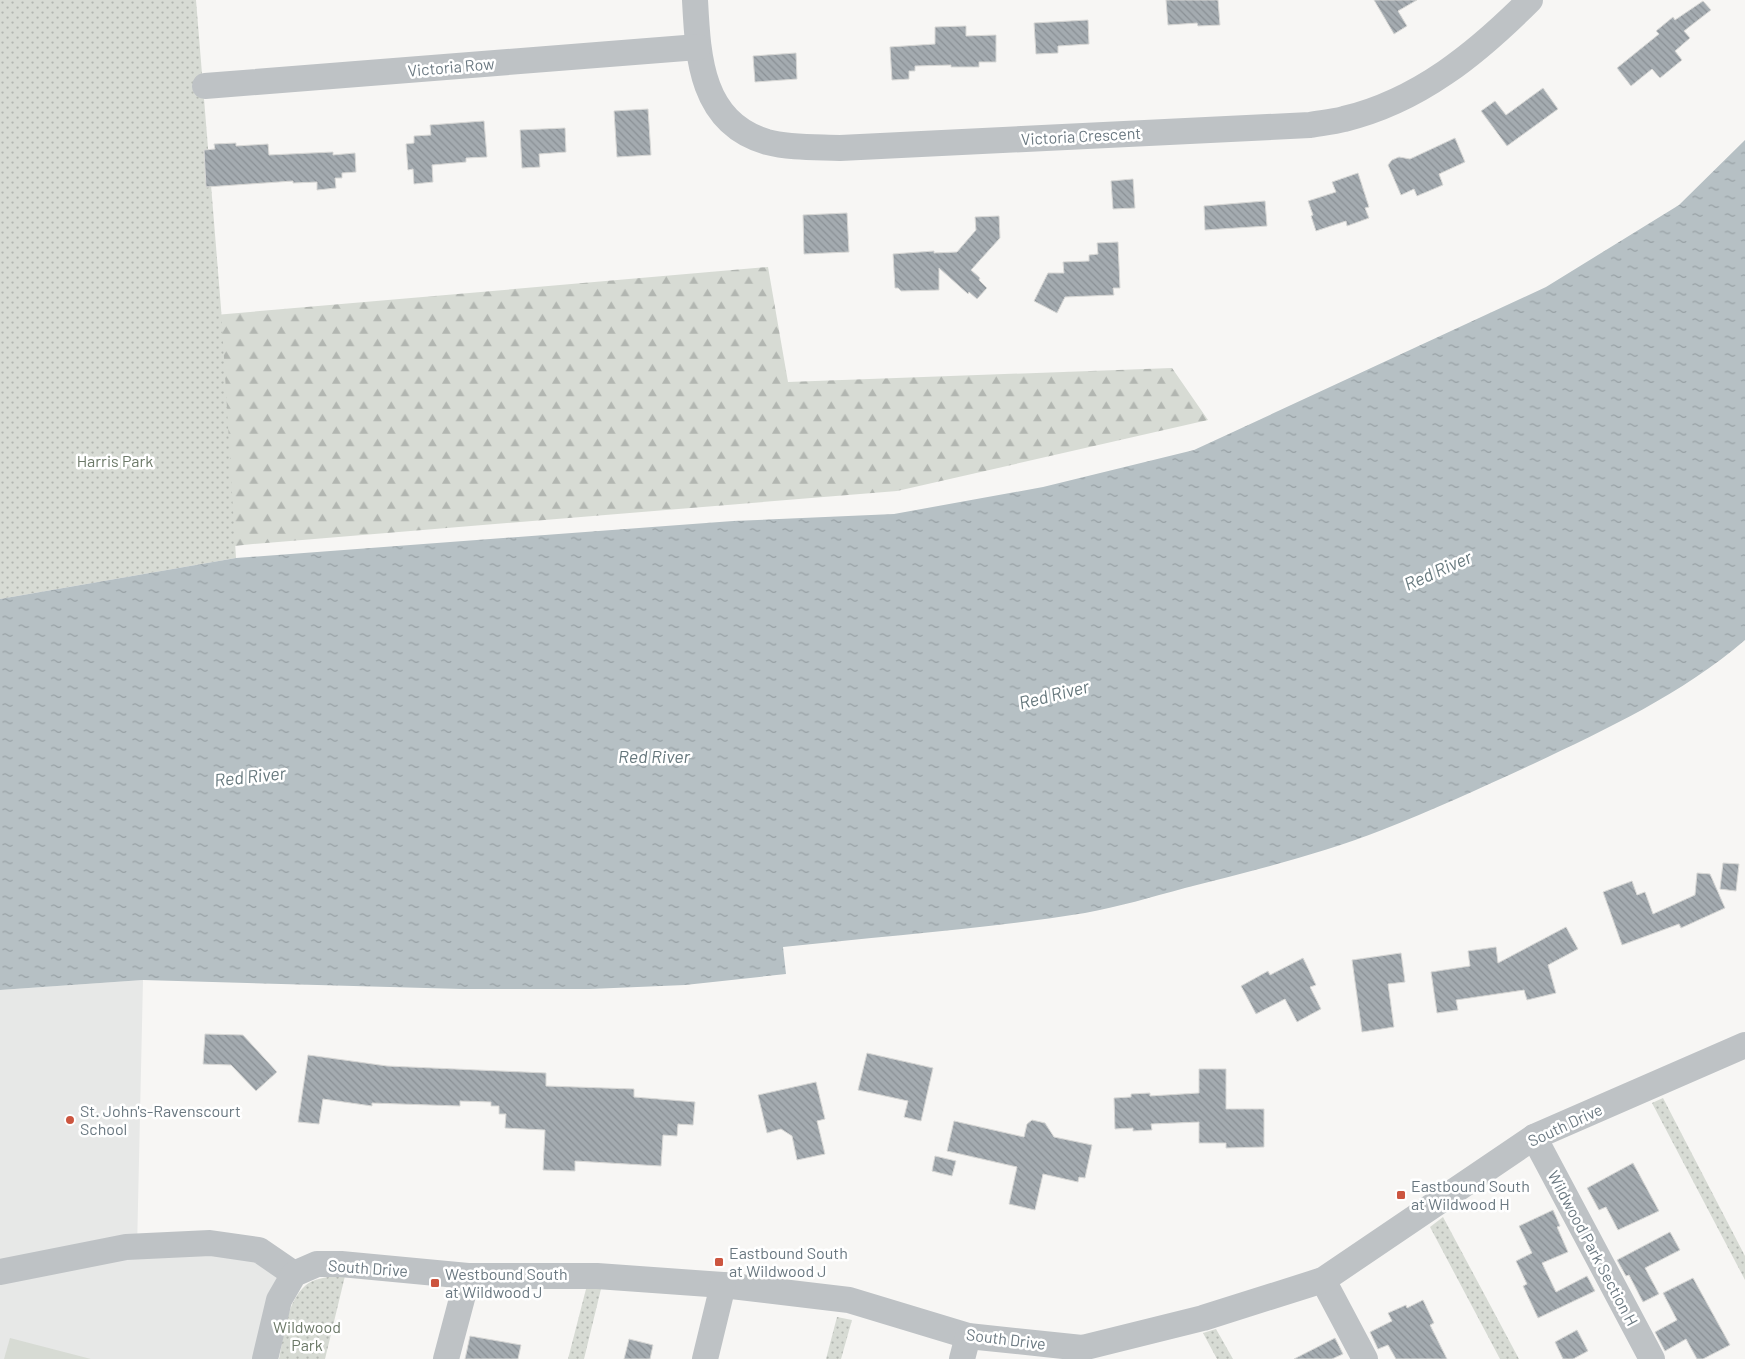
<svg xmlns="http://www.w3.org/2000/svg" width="1745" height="1359" viewBox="0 0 1745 1359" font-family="Barlow,sans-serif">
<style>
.built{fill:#e7e8e7}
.forest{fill:url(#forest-firs)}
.park{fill:url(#park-dots)}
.pitch{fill:#d7dbd4}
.water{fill:url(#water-ripples)}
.building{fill:url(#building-back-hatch);stroke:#d8d8d6}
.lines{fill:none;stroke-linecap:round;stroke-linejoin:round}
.minor{stroke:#bec2c5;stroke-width:26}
.poi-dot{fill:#cc553f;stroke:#fff;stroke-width:2}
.labels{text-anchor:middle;stroke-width:5;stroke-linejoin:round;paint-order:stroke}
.street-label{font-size:16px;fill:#6a7881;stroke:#fff}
.park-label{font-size:16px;fill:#6c7968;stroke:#fff}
.poi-label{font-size:16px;fill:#6a7881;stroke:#fff;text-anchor:start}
.water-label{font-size:18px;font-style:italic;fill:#66787d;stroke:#fff}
</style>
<defs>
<pattern id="forest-firs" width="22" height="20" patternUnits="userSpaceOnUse" patternTransform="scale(1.25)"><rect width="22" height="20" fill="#d7dbd4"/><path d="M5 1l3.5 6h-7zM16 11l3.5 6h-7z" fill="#b2b6b1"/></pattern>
<pattern id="park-dots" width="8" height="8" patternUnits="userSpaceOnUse" patternTransform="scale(1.25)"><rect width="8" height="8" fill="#d7dbd4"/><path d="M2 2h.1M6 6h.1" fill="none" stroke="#b2b6b1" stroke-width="1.8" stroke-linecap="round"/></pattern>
<pattern id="water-ripples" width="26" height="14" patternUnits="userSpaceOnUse" patternTransform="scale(1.25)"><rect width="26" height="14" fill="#b6c0c4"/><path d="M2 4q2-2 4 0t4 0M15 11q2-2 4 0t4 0" fill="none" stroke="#98a1a5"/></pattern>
<pattern id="building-back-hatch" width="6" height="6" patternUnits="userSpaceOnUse" patternTransform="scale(1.25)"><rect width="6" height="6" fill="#a4abb0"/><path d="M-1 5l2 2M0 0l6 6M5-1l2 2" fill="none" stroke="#8a9095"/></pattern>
</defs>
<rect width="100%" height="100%" fill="#f7f6f4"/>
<!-- built -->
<path class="built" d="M 143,980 L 137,1250 L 274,1253 L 294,1274 L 265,1359 L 0,1359 L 0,990 Z"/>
<!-- forest -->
<path class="forest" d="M 768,267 L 788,382 L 1172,368 L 1208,420 L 897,491 L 253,544 L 16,569 L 215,315 Z"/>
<!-- park -->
<g class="park">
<path d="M 0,0 L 196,0 L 221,308 L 236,558 L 0,599 Z"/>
<path d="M 1663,1098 L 1745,1256 L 1745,1280 L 1652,1103 Z"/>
<path d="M 1443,1217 L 1519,1359 L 1500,1359 L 1430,1227 Z"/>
<path d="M 336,1276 L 345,1276 L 325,1359 L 279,1359 C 284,1336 286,1302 306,1285 C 313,1279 326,1277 336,1276 Z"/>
<path d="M 586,1289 L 601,1289 L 584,1359 L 568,1359 Z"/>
<path d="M 837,1317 L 852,1320 L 841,1359 L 826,1359 Z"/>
<path d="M 1216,1329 L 1233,1359 L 1217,1359 L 1203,1333 Z"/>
</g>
<!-- pitch -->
<path class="pitch" d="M 10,1338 L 91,1359 L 4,1359 Z"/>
<!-- water -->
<path class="water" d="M 1745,140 L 1745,640 C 1682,694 1607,729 1533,764 C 1483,787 1433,810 1382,830 C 1318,855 1251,871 1185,888 C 1152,897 1118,907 1085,913 C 985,929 884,936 783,947 L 786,974 L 685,985 L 590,989 L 462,989 L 143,980 L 0,990 L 0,599 L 236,558 L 733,521 L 894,514 L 1043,487 L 1194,450 L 1546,287 L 1679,205 Z"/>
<!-- building -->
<g class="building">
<path d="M 1166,0 L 1218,0 L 1220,25 L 1198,26 L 1197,23 L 1168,25 Z"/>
<path d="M 1374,0 L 1417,0 L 1398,11 L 1407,26 L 1394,34 Z"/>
<path d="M 1703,1 L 1711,10 L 1684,31 L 1690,38 L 1675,51 L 1682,60 L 1660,78 L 1652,69 L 1631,86 L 1617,68 L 1659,34 L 1656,31 L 1673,17 L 1675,20 Z"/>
<path d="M 1088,20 L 1089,44 L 1058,46 L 1058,53 L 1036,54 L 1034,23 Z"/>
<path d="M 966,26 L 966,36 L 996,35 L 996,62 L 979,62 L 979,67 L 951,67 L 951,65 L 915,66 L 915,71 L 909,71 L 909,79 L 892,80 L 890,47 L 935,44 L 935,27 Z"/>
<path d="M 796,53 L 797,79 L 755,82 L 753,56 Z"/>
<path d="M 1543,88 L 1558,109 L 1507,146 L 1481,111 L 1495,101 L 1506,115 Z"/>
<path d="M 648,109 L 651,155 L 617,157 L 614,111 Z"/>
<path d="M 484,121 L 487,157 L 466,158 L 466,162 L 432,165 L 433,182 L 414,184 L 413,169 L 408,170 L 406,144 L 414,143 L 414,136 L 431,135 L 430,125 Z"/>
<path d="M 565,128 L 566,152 L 539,154 L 540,167 L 522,168 L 520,130 Z"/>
<path d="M 1455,138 L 1465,162 L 1439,174 L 1443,185 L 1417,196 L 1414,189 L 1401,195 L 1388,165 L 1392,160 L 1399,157 L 1410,159 Z"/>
<path d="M 236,143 L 236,146 L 268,144 L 269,155 L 333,152 L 333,155 L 355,153 L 356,172 L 342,173 L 342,178 L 335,178 L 336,188 L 317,190 L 317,182 L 293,183 L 293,181 L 206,187 L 204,150 L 215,149 L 214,144 Z"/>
<path d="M 1358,173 L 1369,207 L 1365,208 L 1369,218 L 1347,226 L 1346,221 L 1316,231 L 1311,216 L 1313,215 L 1308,201 L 1336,192 L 1332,182 Z"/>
<path d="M 1133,179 L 1135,208 L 1113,209 L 1111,181 Z"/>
<path d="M 1265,201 L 1267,226 L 1205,230 L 1204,206 Z"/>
<path d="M 847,213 L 849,252 L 804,254 L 803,215 Z"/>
<path d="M 999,216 L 1000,238 L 971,270 L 980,278 L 979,280 L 987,288 L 977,299 L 969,292 L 968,294 L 939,268 L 939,290 L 901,291 L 898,288 L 895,288 L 893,254 L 934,251 L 934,253 L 957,252 L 976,230 L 975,217 Z"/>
<path d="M 1118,242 L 1120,288 L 1113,288 L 1114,295 L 1065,297 L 1057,313 L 1034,301 L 1048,273 L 1064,273 L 1063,262 L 1089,261 L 1089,255 L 1098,254 L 1097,243 Z"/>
<path d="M 1723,863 L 1739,864 L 1736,891 L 1720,889 Z"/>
<path d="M 1697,873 L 1710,874 L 1725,908 L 1681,928 L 1679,924 L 1622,945 L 1603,892 L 1632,881 L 1637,895 L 1645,892 L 1653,914 L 1695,895 Z"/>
<path d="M 1566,927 L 1578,949 L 1548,965 L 1556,993 L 1527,1000 L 1524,990 L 1456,1000 L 1458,1010 L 1437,1013 L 1431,972 L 1470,966 L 1468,951 L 1496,947 L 1498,963 Z"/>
<path d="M 1401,953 L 1405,982 L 1388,984 L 1394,1027 L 1362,1032 L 1352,960 Z"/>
<path d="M 1303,958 L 1316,985 L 1310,987 L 1321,1009 L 1297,1022 L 1285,999 L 1256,1014 L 1241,986 L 1268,971 L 1270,975 Z"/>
<path d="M 205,1034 L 243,1035 L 277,1072 L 256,1091 L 231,1065 L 203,1064 Z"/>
<path d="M 867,1053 L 933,1068 L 921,1121 L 904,1117 L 908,1101 L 858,1090 Z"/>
<path d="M 308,1055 L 387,1066 L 546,1073 L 546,1086 L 634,1089 L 634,1097 L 695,1102 L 693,1125 L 678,1124 L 677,1136 L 663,1135 L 661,1166 L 575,1161 L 575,1171 L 543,1170 L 545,1130 L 505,1128 L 506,1114 L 499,1114 L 499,1106 L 491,1106 L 491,1102 L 460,1101 L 460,1106 L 372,1103 L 372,1106 L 323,1099 L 319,1124 L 298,1122 Z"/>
<path d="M 1199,1069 L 1226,1069 L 1226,1109 L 1264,1109 L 1264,1147 L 1226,1148 L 1226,1143 L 1199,1143 L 1199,1122 L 1151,1124 L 1152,1130 L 1133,1131 L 1133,1128 L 1115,1129 L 1114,1098 L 1131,1097 L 1131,1094 L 1150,1093 L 1150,1096 L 1199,1093 Z"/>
<path d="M 816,1082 L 825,1119 L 817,1121 L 825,1154 L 797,1160 L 792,1136 L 781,1129 L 767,1133 L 758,1095 Z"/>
<path d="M 1032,1120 L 1045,1123 L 1054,1137 L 1092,1145 L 1085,1178 L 1079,1177 L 1078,1182 L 1043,1174 L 1035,1210 L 1009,1204 L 1017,1167 L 947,1151 L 954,1121 L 1024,1137 L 1027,1124 Z"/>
<path d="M 935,1156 L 956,1161 L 952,1176 L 932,1171 Z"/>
<path d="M 1633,1163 L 1659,1211 L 1618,1230 L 1606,1207 L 1599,1210 L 1587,1188 Z"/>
<path d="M 1553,1210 L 1560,1226 L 1557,1227 L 1568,1252 L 1542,1263 L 1556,1292 L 1587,1276 L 1595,1291 L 1538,1318 L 1523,1286 L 1527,1284 L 1516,1261 L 1532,1253 L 1519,1226 Z"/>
<path d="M 1670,1232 L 1680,1250 L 1645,1268 L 1659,1294 L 1643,1302 L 1629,1275 L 1626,1276 L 1617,1260 Z"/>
<path d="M 1693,1278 L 1730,1345 L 1703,1359 L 1697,1359 L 1686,1339 L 1665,1351 L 1655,1332 L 1677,1320 L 1663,1293 Z"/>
<path d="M 1423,1300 L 1434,1323 L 1430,1325 L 1447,1359 L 1396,1359 L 1388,1345 L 1378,1349 L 1370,1332 L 1392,1321 L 1388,1313 L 1406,1305 L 1407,1308 Z"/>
<path d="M 1577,1330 L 1588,1351 L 1573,1359 L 1563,1359 L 1555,1342 Z"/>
<path d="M 470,1336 L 521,1345 L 518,1359 L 465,1359 Z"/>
<path d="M 1335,1338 L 1343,1354 L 1332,1359 L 1294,1359 Z"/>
<path d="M 629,1339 L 653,1345 L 650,1359 L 624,1359 Z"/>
</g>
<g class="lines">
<!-- minor -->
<g class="minor">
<path d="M 695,0 C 698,58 701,123 767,142 C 790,148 816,147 840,148 L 1310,125 C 1321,123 1333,122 1344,119 C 1419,101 1477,53 1530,0"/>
<path d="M 205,86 L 698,47"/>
<path d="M 1534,1137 L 1652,1359"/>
<path d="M 0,1272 L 126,1247 L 210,1243 L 259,1250 L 294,1274"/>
<path d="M 1323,1280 L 1365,1359"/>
<path d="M 265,1359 L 279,1300 L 294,1274 L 317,1264 L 341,1264 L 468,1276 L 597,1276 L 723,1285 L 849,1300 L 968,1336 L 1082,1348 L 1203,1318 L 1323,1280 L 1534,1137 L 1745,1045"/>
<path d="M 446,1359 L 468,1276"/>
<path d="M 705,1359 L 723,1285"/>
<path d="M 962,1359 L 968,1336"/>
</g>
</g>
<!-- markers -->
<g class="poi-dot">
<circle cx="70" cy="1120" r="5"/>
<rect x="1396" y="1190" width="10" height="10" rx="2.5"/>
<rect x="714" y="1257" width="10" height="10" rx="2.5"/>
<rect x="430" y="1278" width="10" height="10" rx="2.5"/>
</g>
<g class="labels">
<!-- street labels -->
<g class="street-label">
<text transform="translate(451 67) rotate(-5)" y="6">Victoria Row</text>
<text transform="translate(1081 136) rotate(-3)" y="6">Victoria Crescent</text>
<text transform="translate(1565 1125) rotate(-25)" y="6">South Drive</text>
<text transform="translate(1593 1248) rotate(62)" y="6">Wildwood Park Section H</text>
<text transform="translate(368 1268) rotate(4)" y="6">South Drive</text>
<text transform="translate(1006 1339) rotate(7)" y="6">South Drive</text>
</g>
<!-- park labels -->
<g class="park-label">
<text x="115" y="467">Harris Park</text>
<text x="307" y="1333">Wildwood<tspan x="307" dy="18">Park</tspan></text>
</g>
<!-- poi labels -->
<g class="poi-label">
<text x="80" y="1117">St. John's-Ravenscourt<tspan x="80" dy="18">School</tspan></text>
<text x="1411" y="1192">Eastbound South<tspan x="1411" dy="18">at Wildwood H</tspan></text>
<text x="729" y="1259">Eastbound South<tspan x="729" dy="18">at Wildwood J</tspan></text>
<text x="445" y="1280">Westbound South<tspan x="445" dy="18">at Wildwood J</tspan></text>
</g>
<!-- water labels -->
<g class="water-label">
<text transform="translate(1438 571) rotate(-24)" y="6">Red River</text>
<text transform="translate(1054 695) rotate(-14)" y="6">Red River</text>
<text x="654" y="763">Red River</text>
<text transform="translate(250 777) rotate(-6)" y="6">Red River</text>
</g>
</g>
</svg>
